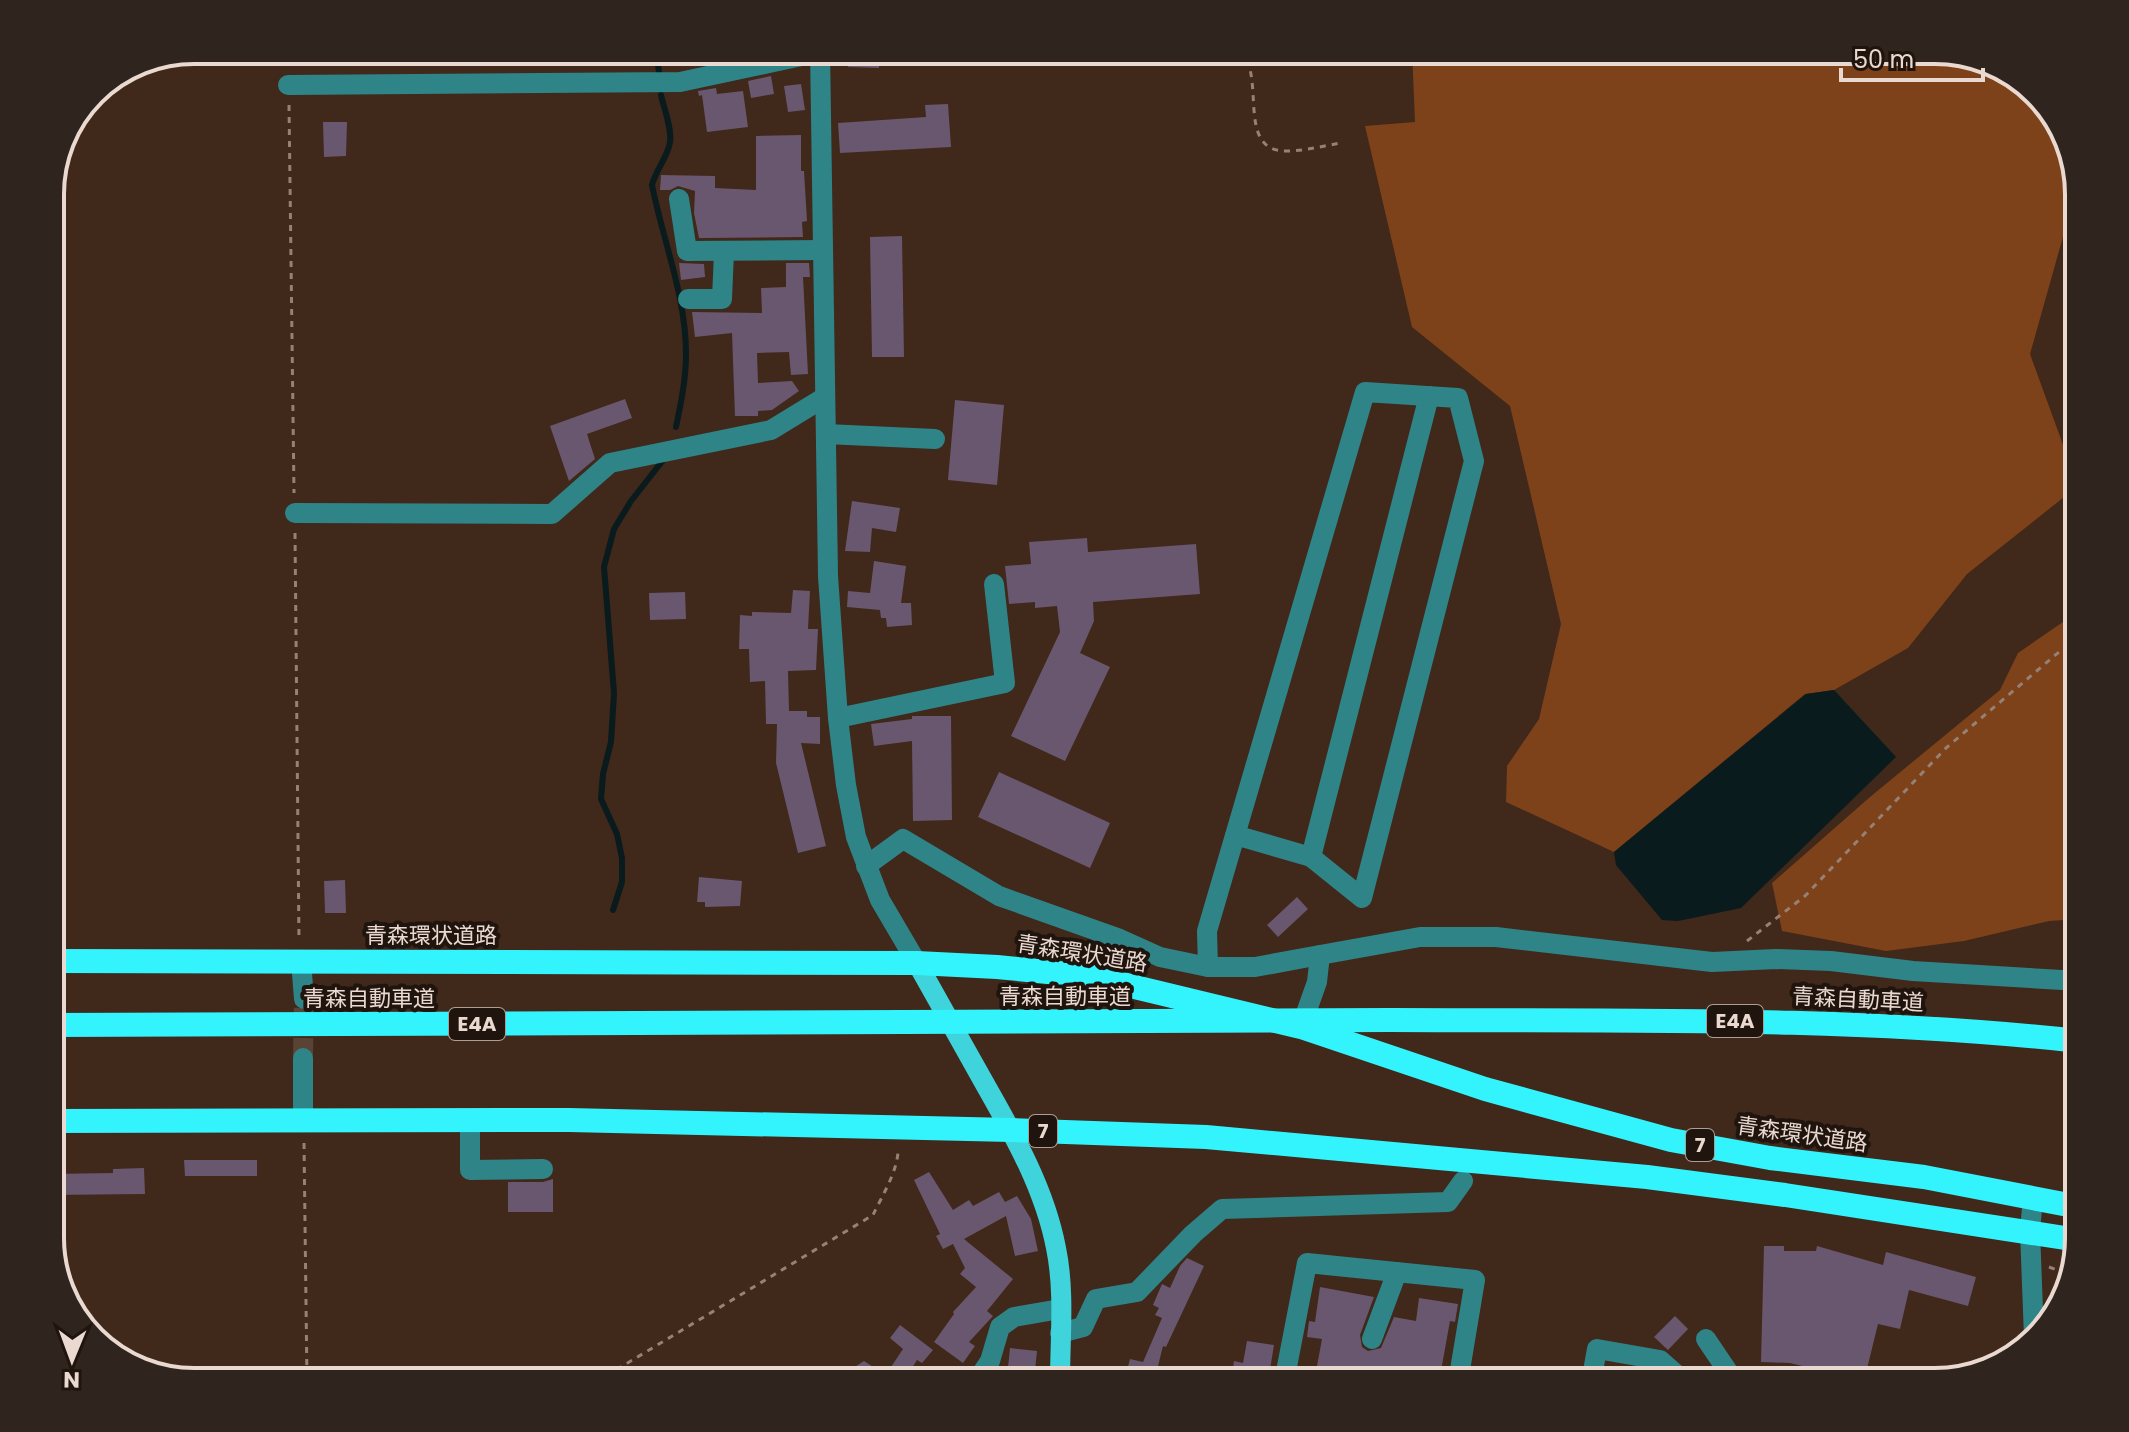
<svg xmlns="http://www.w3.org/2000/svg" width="2129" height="1432" viewBox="0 0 2129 1432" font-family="Poppins,'Noto Sans JP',sans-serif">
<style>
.green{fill:#7d421a}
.water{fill:#091b1d}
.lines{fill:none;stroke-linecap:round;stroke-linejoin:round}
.stream{stroke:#091b1d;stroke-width:6}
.building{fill:#68576e}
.minor-tunnel{stroke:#594335;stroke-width:20;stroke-dasharray:20 10;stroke-linecap:butt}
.path{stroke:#958175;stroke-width:3;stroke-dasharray:6 6;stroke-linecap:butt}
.minor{stroke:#2f8488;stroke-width:20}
.major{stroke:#3fd3db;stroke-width:20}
.highway{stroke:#33f4fd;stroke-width:24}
.highway-bridge{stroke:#33f4fd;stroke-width:24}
.labels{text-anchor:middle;stroke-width:8;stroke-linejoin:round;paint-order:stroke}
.shield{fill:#1f140e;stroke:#ac9e96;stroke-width:2}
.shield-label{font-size:20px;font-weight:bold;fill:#e9d9d0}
.street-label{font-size:22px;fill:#e9d9d0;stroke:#1f140e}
.rim{fill:none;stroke:#e9d9d0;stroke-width:4}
</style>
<rect width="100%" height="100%" fill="#40281a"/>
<!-- green -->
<g class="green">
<path d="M 1412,50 L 1935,50 L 2015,75 L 2064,130 L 2077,187 L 2030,354 L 2078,486 L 1967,574 L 1908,648 L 1834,690 L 1805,694 L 1614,852 L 1506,802 L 1507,766 L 1539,719 L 1561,624 L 1510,406 L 1412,327 L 1365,126 L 1415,122 Z"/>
<path d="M 2079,611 L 2079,919 L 2049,921 L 1964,941 L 1886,951 L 1782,931 L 1772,883 L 1870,797 L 2000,690 L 2018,653 Z"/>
</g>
<!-- water -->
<path class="water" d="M 1834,690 L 1896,757 L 1741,908 L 1678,921 L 1662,920 L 1616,865 L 1614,852 L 1806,694 Z"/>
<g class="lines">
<!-- stream -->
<g class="stream">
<path d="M 656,50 L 659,72"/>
<path d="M 661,95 C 664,109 672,128 670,142 C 668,157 656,169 652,185 C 663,241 686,296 686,354 C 686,379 681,403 676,427"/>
<path d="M 613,910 L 622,882 L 622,858 L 617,834 L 601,799 L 603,774 L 611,742 L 614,693 L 604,567 L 614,529 L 631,501 L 664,459"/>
</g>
</g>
<!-- building -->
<g class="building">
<path d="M 849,50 L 879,50 L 879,68 L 848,67 Z"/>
<path d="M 771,76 L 774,94 L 751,98 L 748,81 Z"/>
<path d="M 801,84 L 805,110 L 788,112 L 784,86 Z"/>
<path d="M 716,88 L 717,94 L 743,91 L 748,127 L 707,132 L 702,95 L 699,96 L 698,91 Z"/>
<path d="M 948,104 L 951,147 L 840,153 L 838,123 L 926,117 L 925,105 Z"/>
<path d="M 323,122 L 347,122 L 346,156 L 324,157 Z"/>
<path d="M 801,135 L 801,171 L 804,171 L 807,221 L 802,222 L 803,237 L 699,238 L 694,213 L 695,191 L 678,186 L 670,190 L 660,190 L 661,175 L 715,176 L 715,188 L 756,190 L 756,136 Z"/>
<path d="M 902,236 L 904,357 L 872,357 L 870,237 Z"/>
<path d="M 679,263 L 704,264 L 705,277 L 681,280 Z"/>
<path d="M 786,263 L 809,263 L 810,277 L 803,277 L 808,374 L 791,375 L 789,352 L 757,353 L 758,383 L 792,381 L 799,391 L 772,410 L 758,411 L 758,416 L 735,416 L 732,333 L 695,337 L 692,312 L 762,313 L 761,288 L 786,287 Z"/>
<path d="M 625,399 L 632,418 L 587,434 L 595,459 L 569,481 L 550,426 Z"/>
<path d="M 955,400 L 1004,405 L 997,485 L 948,480 Z"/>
<path d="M 852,501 L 900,508 L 896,532 L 872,528 L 870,552 L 845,551 Z"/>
<path d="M 1087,538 L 1088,552 L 1196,544 L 1200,594 L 1093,602 L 1094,621 L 1080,653 L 1110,667 L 1065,761 L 1011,736 L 1060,632 L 1057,606 L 1035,608 L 1035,602 L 1009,604 L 1005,566 L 1031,564 L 1029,542 Z"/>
<path d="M 874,561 L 906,566 L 901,603 L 911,603 L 912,625 L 887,627 L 886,618 L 881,618 L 880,610 L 847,607 L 848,591 L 870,593 Z"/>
<path d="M 793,590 L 810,591 L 808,629 L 818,629 L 816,670 L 788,671 L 789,711 L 807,711 L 807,717 L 820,717 L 820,744 L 801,743 L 826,846 L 798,853 L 776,763 L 777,724 L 766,724 L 765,681 L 750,682 L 749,649 L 739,649 L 740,615 L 752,616 L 752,612 L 791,613 Z"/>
<path d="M 685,592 L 686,619 L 650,620 L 649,593 Z"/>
<path d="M 912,716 L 951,716 L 952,820 L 913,821 L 912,741 L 874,746 L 871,724 L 912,719 Z"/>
<path d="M 999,772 L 1110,823 L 1090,868 L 978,817 Z"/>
<path d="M 699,877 L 742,881 L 740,906 L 705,907 L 705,902 L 697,902 Z"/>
<path d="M 345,880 L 346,913 L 325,913 L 324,881 Z"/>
<path d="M 1297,897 L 1308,909 L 1278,937 L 1267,925 Z"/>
<path d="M 184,1160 L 257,1160 L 257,1176 L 185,1176 Z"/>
<path d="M 144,1168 L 145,1194 L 50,1195 L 50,1174 L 113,1173 L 113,1169 Z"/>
<path d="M 929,1172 L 953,1210 L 969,1200 L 973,1206 L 999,1192 L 1005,1202 L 1017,1196 L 1031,1219 L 1038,1251 L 1015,1256 L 1006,1216 L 964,1239 L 1013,1279 L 987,1311 L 993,1316 L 969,1342 L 975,1346 L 963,1363 L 934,1342 L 954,1314 L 953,1312 L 976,1287 L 960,1274 L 965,1268 L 953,1244 L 943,1249 L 936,1236 L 940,1234 L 914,1180 Z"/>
<path d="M 553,1179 L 553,1212 L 508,1212 L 508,1182 L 543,1182 Z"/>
<path d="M 1764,1246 L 1784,1246 L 1784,1251 L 1816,1251 L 1817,1246 L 1883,1265 L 1886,1252 L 1976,1277 L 1968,1306 L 1909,1290 L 1900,1329 L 1878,1324 L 1864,1381 L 1790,1363 L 1761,1362 Z"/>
<path d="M 1187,1258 L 1204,1266 L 1166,1347 L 1163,1346 L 1154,1382 L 1124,1382 L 1130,1359 L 1143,1362 L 1162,1318 L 1155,1315 L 1159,1308 L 1153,1305 L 1162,1284 L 1170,1288 L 1180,1266 Z"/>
<path d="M 1320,1287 L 1374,1297 L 1360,1335 L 1362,1347 L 1368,1351 L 1381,1348 L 1394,1317 L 1416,1321 L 1419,1298 L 1458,1304 L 1455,1322 L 1450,1321 L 1439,1382 L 1314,1382 L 1322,1339 L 1307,1337 L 1309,1321 L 1315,1322 Z"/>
<path d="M 1675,1316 L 1688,1329 L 1668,1350 L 1654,1337 Z"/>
<path d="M 900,1325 L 933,1350 L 922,1363 L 917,1360 L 903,1382 L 881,1382 L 903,1349 L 890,1338 Z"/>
<path d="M 1247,1341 L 1274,1345 L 1268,1382 L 1223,1382 L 1226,1366 L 1233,1368 L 1234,1361 L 1243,1363 Z"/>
<path d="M 1010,1348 L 1037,1351 L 1034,1380 L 1007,1378 Z"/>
<path d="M 864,1361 L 878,1370 L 870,1382 L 854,1382 L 842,1375 Z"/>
</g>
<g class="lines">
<!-- minor-tunnel -->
<path class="minor-tunnel" d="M 303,1058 L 304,999"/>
<!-- path -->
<g class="path">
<path d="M 288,50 L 288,65"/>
<path d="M 1240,50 C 1267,76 1235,151 1286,151 C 1304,151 1323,146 1341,143"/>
<path d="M 289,105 L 294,493"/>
<path d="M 295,533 L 299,941"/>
<path d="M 1747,941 L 1805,896 L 1946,748 L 2079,635"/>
<path d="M 304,1143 L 307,1382"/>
<path d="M 2049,1267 L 2068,1274"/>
<path d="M 596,1382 L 873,1215 C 882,1196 899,1169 898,1148"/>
</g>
<!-- minor -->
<g class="minor">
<path d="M 820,50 L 828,576 L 838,718 L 846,785 L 856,837 L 880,900 L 917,963"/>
<path d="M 288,85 L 680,82 L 820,52"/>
<path d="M 679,199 L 687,251 L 823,250"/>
<path d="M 688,299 L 722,299 L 724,252"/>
<path d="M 826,434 L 935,439"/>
<path d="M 295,513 L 552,514 L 610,463 L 771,430 L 825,397"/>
<path d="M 838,718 L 1005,683 L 994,584"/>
<path d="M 1311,857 L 1429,396"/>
<path d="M 866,866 L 903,839 L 999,896 L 1120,939 L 1160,957 L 1208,967 L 1255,967 L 1320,955"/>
<path d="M 301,961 L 304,999"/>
<path d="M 1208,967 L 1207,931 L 1365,392 L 1458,398 L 1474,461 L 1362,898 L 1311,857 L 1235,835"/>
<path d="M 1301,1027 L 1317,982 L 1320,955 L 1420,937 L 1496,937 L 1712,962 L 1776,959 L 1831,961 L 1913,971 L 2079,981"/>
<path d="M 303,1058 L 303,1120"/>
<path d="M 470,1120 L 470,1170 L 543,1169"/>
<path d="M 2033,1197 L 2030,1231 L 2034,1337"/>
<path d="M 1060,1333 L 1083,1327 L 1096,1299 L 1137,1292 L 1193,1234 L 1222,1209 L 1448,1202 L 1463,1181"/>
<path d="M 1372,1339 L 1397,1272"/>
<path d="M 1706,1339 L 1735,1382"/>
<path d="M 976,1382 L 990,1361 L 1000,1327 L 1014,1317 L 1060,1309"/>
<path d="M 1284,1382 L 1307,1263 L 1475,1280 L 1458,1382"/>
<path d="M 1591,1382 L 1597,1349 L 1660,1360 L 1685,1382"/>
</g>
<!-- major -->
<path class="major" d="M 917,963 C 940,1004 963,1045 986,1086 C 1015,1137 1045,1190 1056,1248 C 1065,1291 1060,1338 1060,1382"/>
<!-- highway -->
<g class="highway">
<path d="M 50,961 L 917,963 L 997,967 L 1089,976 L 1301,1027 L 1485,1089 L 1671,1140 L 1770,1158 L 1924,1177 L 2079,1207"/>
<path d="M 1390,1020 C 1620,1021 1850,1016 2079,1041"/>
<path d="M 50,1025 L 904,1022"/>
<path d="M 50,1121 L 569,1120 L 1011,1130 L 1206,1137 L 1647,1177 L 1785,1195 L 2078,1240"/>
</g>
<!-- highway-bridge -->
<path class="highway-bridge" d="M 904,1022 L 1390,1020"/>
</g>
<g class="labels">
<!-- shield labels -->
<g class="shield">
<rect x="1707" y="1005" width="56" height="32" rx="6"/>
<rect x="449" y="1008" width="56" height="32" rx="6"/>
<rect x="1029" y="1115" width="28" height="32" rx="6"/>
<rect x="1686" y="1129" width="28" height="32" rx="6"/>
</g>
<g class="shield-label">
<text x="1735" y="1028">E4A</text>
<text x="477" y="1031">E4A</text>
<text x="1043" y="1138">7</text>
<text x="1700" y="1152">7</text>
</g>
<!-- street labels -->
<g class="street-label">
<text x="431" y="943">青森環状道路</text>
<text transform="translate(1082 953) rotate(9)" y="8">青森環状道路</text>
<text x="1065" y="1004">青森自動車道</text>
<text x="369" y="1006">青森自動車道</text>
<text transform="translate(1858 999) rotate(3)" y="8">青森自動車道</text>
<text transform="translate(1802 1134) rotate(8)" y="8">青森環状道路</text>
</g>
</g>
<!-- crop -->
<path d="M0 0H2129V1432H0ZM194 64H1935A130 130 0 0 1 2065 194V1238A130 130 0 0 1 1935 1368H194A130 130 0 0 1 64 1238V194A130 130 0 0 1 194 64Z" fill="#2f241e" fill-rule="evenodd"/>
<path class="rim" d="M194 64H1935A130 130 0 0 1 2065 194V1238A130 130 0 0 1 1935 1368H194A130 130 0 0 1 64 1238V194A130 130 0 0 1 194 64Z"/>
<!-- north arrow -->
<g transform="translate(72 1360) rotate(181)" stroke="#1f140e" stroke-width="6" paint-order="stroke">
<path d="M0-6L14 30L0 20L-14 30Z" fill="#e9d9d0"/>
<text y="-12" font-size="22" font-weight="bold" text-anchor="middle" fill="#e9d9d0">N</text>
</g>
<!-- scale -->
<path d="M1841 68v12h142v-12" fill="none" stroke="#e9d9d0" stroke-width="4"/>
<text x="1853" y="68" font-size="24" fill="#e9d9d0" stroke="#1f140e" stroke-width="6" paint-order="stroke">50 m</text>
</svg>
